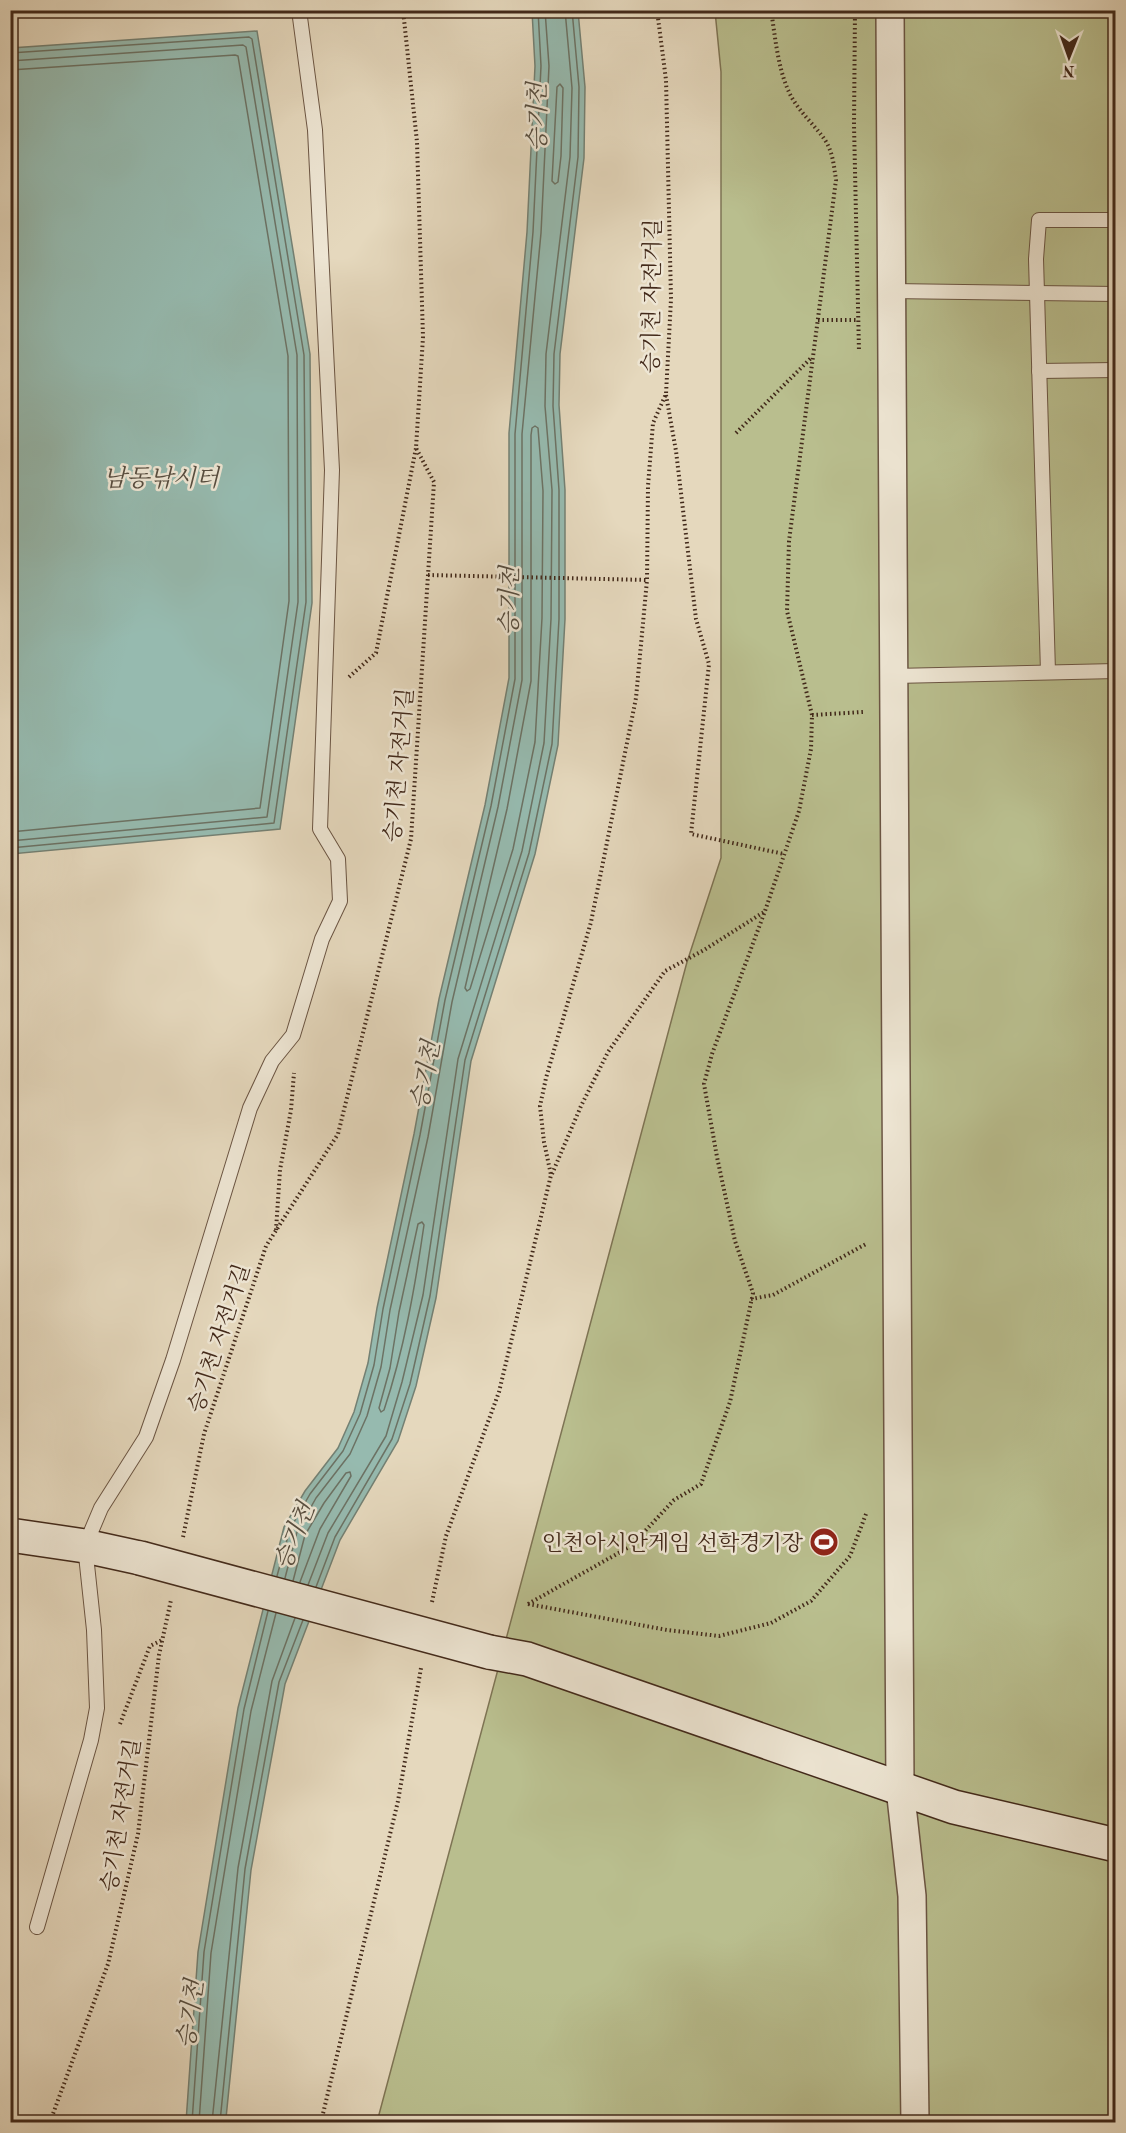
<svg xmlns="http://www.w3.org/2000/svg" width="1126" height="2133" viewBox="0 0 1126 2133" font-family="'Old Standard TT','Noto Serif KR',serif">
<style>
.green{fill:#b9be8e;stroke:#7e7454;stroke-width:1.5}
.water{fill:#96baaf;stroke:#748073;stroke-width:1.5}
.lines{fill:none;stroke-linecap:round;stroke-linejoin:round}
.shore{stroke:#6c7264;stroke-width:1.5}
.lane-casing{stroke:#6b5543;stroke-width:16}
.street-casing{stroke:#6b5543;stroke-width:30}
.secondary-casing{stroke:#42291a;stroke-width:36}
.path{stroke:#42291a;stroke-width:4;stroke-dasharray:1.5 3;stroke-linecap:butt}
.lane{stroke:#eee6d4;stroke-width:14}
.street{stroke:#eee6d4;stroke-width:27}
.secondary{stroke:#eee6d4;stroke-width:33}
.secondary-bridge-casing{stroke:#42291a;stroke-width:36;stroke-linecap:butt}
.secondary-bridge{stroke:#eee6d4;stroke-width:33}
.labels{text-anchor:middle;stroke-width:5;stroke-linejoin:round;paint-order:stroke}
.street-label{font-size:22px;fill:#42291a;stroke:#eee6d4}
.poi-label{font-size:22px;fill:#42291a;stroke:#eee6d4;text-anchor:end}
.water-label{font-size:24px;font-style:italic;fill:#574d3f;stroke:#eee6d4}
</style>
<rect width="100%" height="100%" fill="#e5d8bd"/>
<filter id="stains"><feTurbulence type="fractalNoise" baseFrequency=".00333" numOctaves="4"/><feColorMatrix values="0 0 0 0 .2 0 0 0 0 .09 0 0 0 0 .02 0 0 0 .5 -.17"/></filter>
<radialGradient id="worn" r=".72"><stop offset=".6" stop-color="#630" stop-opacity="0"/><stop offset="1" stop-color="#630" stop-opacity=".3"/></radialGradient>
<!-- green -->
<path class="green" d="M 715,11 L 1115,11 L 1115,2122 L 377,2122 L 687,962 L 721,858 L 721,72 Z"/>
<!-- water -->
<g class="water">
<path d="M 532,11 L 578,11 L 585,87 L 584,158 L 560,354 L 559,405 L 565,490 L 565,619 L 558,745 L 535,854 L 471,1061 L 436,1298 L 416,1386 L 398,1441 L 340,1540 L 285,1684 L 251,1870 L 226,2118 L 225,2122 L 186,2122 L 198,1952 L 238,1708 L 284,1527 L 305,1491 L 338,1448 L 354,1412 L 368,1363 L 377,1308 L 414,1134 L 439,999 L 485,805 L 509,678 L 509,433 L 527,232 L 535,66 Z"/>
<path d="M 257,31 L 310,354 L 312,603 L 280,829 L 11,854 L 11,48 Z"/>
</g>
<g class="lines">
<!-- shore -->
<g class="shore">
<path d="M 10,53 L 249,37 L 252,39 L 304,355 L 306,602 L 274,823 L 10,848"/>
<path d="M 10,61 L 243,45 L 246,47 L 297,355 L 298,602 L 267,817 L 10,841"/>
<path d="M 10,70 L 235,55 L 238,56 L 288,356 L 289,601 L 260,808 L 10,832"/>
<path d="M 560,84 L 563,88 L 561,156 L 558,182 L 555,184 L 552,181 L 557,87 Z"/>
<path d="M 535,426 L 538,428 L 543,491 L 542,618 L 535,742 L 513,849 L 470,989 L 467,991 L 465,988 L 507,809 L 531,681 L 531,435 L 532,428 Z"/>
<path d="M 422,1222 L 424,1225 C 415,1287 404,1350 384,1410 L 381,1412 L 379,1408 L 390,1368 L 399,1312 L 418,1224 Z"/>
<path d="M 277,1576 L 290,1529 L 310,1494 L 343,1451 L 360,1414 L 374,1365 L 383,1309 L 420,1135 L 445,1000 L 491,806 L 515,679 L 515,434 L 533,232 L 541,66 L 538,10"/>
<path d="M 285,1578 L 297,1532 L 316,1498 L 350,1454 L 367,1416 L 381,1367 L 390,1310 L 428,1137 L 452,1002 L 498,807 L 522,680 L 522,434 L 541,233 L 549,66 L 545,10"/>
<path d="M 293,1581 L 305,1535 L 324,1503 L 346,1473 L 350,1472 L 351,1476 L 320,1529 L 300,1582"/>
<path d="M 308,1585 L 328,1533 L 386,1436 L 402,1382 L 423,1295 L 458,1059 L 522,851 L 544,743 L 551,619 L 552,490 L 545,406 L 546,354 L 570,157 L 572,88 L 565,10"/>
<path d="M 316,1587 L 335,1537 L 392,1439 L 410,1384 L 430,1296 L 465,1060 L 529,853 L 552,744 L 559,619 L 559,490 L 553,406 L 554,354 L 578,157 L 579,87 L 572,10"/>
<path d="M 192,2122 L 204,1952 L 244,1709 L 268,1611"/>
<path d="M 199,2122 L 211,1953 L 251,1711 L 276,1613"/>
<path d="M 212,2122 L 238,1868 L 272,1681 L 295,1618"/>
<path d="M 220,2122 L 245,1869 L 279,1682 L 303,1620"/>
</g>
<!-- lane casing -->
<g class="lane-casing">
<g id="lane">
<path d="M 891,291 L 1116,294"/>
<path d="M 1039,371 L 1116,370"/>
<path d="M 1048,672 L 1036,259 L 1039,220 L 1116,220"/>
<path d="M 894,676 L 1116,671"/>
<path d="M 37,1927 L 91,1740 L 97,1708 L 94,1630 L 85,1546 L 101,1508 L 146,1437 L 173,1360 L 250,1108 L 272,1061 L 293,1035 L 322,939 L 340,901 L 338,859 L 320,829 L 332,470 L 315,130 L 299,10"/>
</g>
</g>
<!-- street casing -->
<g class="street-casing">
<path id="street" d="M 890,10 L 900,1788 L 912,1896 L 915,2122"/>
</g>
<!-- secondary casing -->
<g class="secondary-casing">
<g id="secondary">
<path d="M 10,1535 L 85,1546 L 140,1558"/>
<path d="M 489,1652 L 527,1659 L 954,1807 L 1116,1845"/>
</g>
</g>
<!-- path -->
<g class="path">
<path d="M 855,10 L 854,125 L 859,352"/>
<path d="M 818,320 L 858,320"/>
<path d="M 666,395 L 676,451 L 696,619 L 709,664 L 691,834 L 784,854"/>
<path d="M 736,433 L 812,357"/>
<path d="M 428,575 L 647,580"/>
<path d="M 349,677 L 376,653 L 416,448"/>
<path d="M 812,715 L 863,712"/>
<path d="M 552,1174 L 581,1106 L 608,1052 L 665,971 L 704,950 L 764,912"/>
<path d="M 276,1230 L 280,1170 L 291,1110 L 294,1073"/>
<path d="M 751,1299 L 773,1295 L 866,1244"/>
<path d="M 183,1537 L 204,1434 L 266,1246 L 338,1134 L 411,839 L 434,482 L 416,448 L 423,337 L 417,142 L 403,10"/>
<path d="M 432,1602 L 446,1536 L 499,1392 L 551,1175 L 544,1142 L 540,1106 L 546,1078 L 591,922 L 636,698 L 647,580 L 648,486 L 653,423 L 666,394 L 671,299 L 666,80 L 657,10"/>
<path d="M 528,1604 L 667,1630 L 719,1636 L 771,1623 L 811,1601 L 850,1556 L 866,1514"/>
<path d="M 528,1604 L 631,1546 L 674,1500 L 701,1484 L 730,1402 L 753,1293 L 735,1241 L 717,1157 L 704,1084 L 712,1054 L 765,911 L 799,811 L 811,749 L 812,715 L 787,611 L 789,541 L 836,180 C 834,167 833,152 825,140 C 814,124 797,110 789,92 C 778,69 775,36 771,10"/>
<path d="M 120,1724 L 150,1646 L 162,1640"/>
<path d="M 50,2122 L 108,1964 L 138,1834 L 159,1655 L 171,1600"/>
<path d="M 321,2122 L 398,1801 L 421,1668"/>
</g>
<!-- lane -->
<use href="#lane" class="lane"/>
<!-- street -->
<use href="#street" class="street"/>
<!-- secondary -->
<use href="#secondary" class="secondary"/>
<!-- secondary-bridge casing -->
<g class="secondary-bridge-casing">
<path id="secondary-bridge" d="M 140,1558 L 489,1652"/>
</g>
<!-- secondary-bridge -->
<use href="#secondary-bridge" class="secondary-bridge"/>
</g>
<!-- icons -->
<defs>
<g id="stadium-disc" transform="scale(1.5)"><circle r="9.5" fill="#8f2418" stroke="#eee6d4"/><path d="M0-5a6.5 5 0 1 0 0 10a6.5 5 0 1 0 0-10ZM-3.5-1.8h7v3.6h-7Z" fill="#fff"/></g>
</defs>
<g fill-rule="evenodd">
<use href="#stadium-disc" x="824" y="1542"/>
</g>
<g class="labels">
<!-- street labels -->
<g class="street-label">
<text transform="translate(651 296) rotate(-89)" y="8">승기천 자전거길</text>
<text transform="translate(398 765) rotate(-85)" y="8">승기천 자전거길</text>
<text transform="translate(218 1338) rotate(-72)" y="8">승기천 자전거길</text>
<text transform="translate(120 1815) rotate(-81)" y="8">승기천 자전거길</text>
</g>
<!-- poi labels -->
<g class="poi-label">
<text x="803" y="1550">인천아시안게임 선학경기장</text>
</g>
<!-- water labels -->
<g class="water-label">
<text transform="translate(537 117) rotate(-90)" y="8">승기천</text>
<text x="161" y="486">남동낚시터</text>
<text transform="translate(509 601) rotate(-89)" y="8">승기천</text>
<text transform="translate(425 1075) rotate(-79)" y="8">승기천</text>
<text transform="translate(294 1536) rotate(-68)" y="8">승기천</text>
<text transform="translate(190 2014) rotate(-82)" y="8">승기천</text>
</g>
</g>
<!-- margin -->
<rect width="1126" height="2133" fill="none" stroke="#e5d8bd" stroke-width="36"/>
<rect x="12" y="12" width="1102" height="2109" fill="none" stroke="#42291a" stroke-width="3"/>
<rect x="18" y="18" width="1090" height="2097" fill="none" stroke="#42291a" stroke-width="1.5"/>
<!-- north arrow -->
<g transform="translate(1069 57) rotate(181)" stroke="#eee6d4" stroke-width="4.5" paint-order="stroke">
<path d="M0-4.5L10 22L0 15L-10 22Z" fill="#42291a"/>
<text y="-9" font-size="16" font-weight="bold" text-anchor="middle" fill="#42291a">N</text>
</g>
<rect width="100%" height="100%" filter="url(#stains)"/>
<rect width="100%" height="100%" fill="url(#worn)"/>
</svg>
